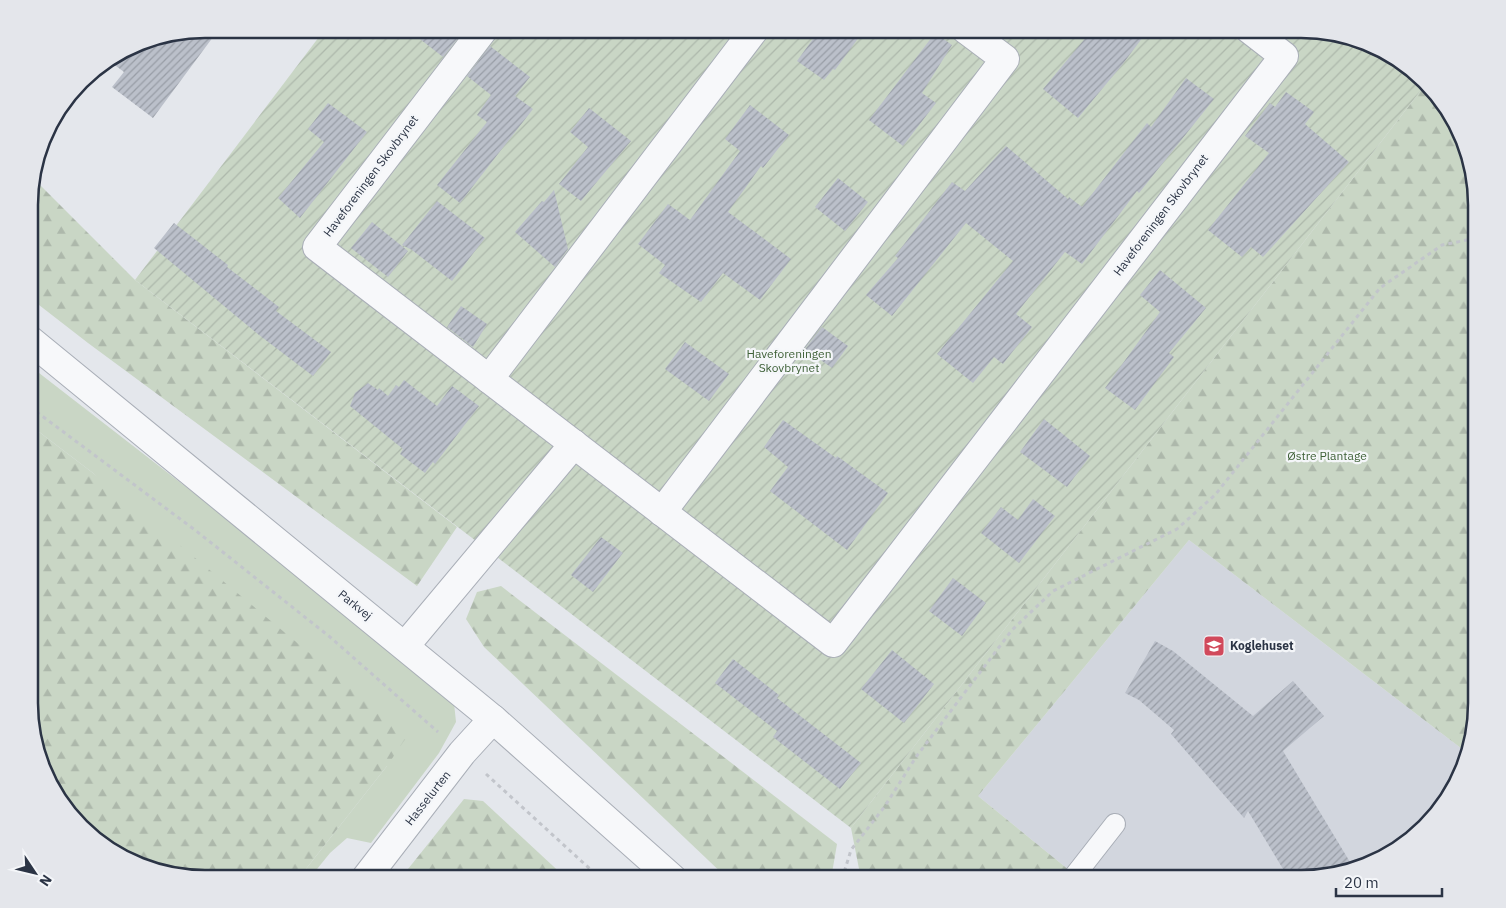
<svg xmlns="http://www.w3.org/2000/svg" width="1506" height="908" viewBox="0 0 1506 908" font-family="'IBM Plex Sans',sans-serif">
<style>
.built{fill:#d2d6de}
.grass{fill:#c9d6c5}
.forest{fill:url(#forest-firs)}
.garden{fill:url(#garden-furrows)}
.building{fill:url(#building-hatch)}
.lines{fill:none;stroke-linecap:round;stroke-linejoin:round}
.lane-casing{stroke:#a9aeb7;stroke-width:22}
.street-casing{stroke:#a9aeb7;stroke-width:30}
.path{stroke:#c2c5cb;stroke-width:3;stroke-dasharray:4 4;stroke-linecap:butt}
.lane{stroke:#f7f8fa;stroke-width:20}
.street{stroke:#f7f8fa;stroke-width:28}
.labels{text-anchor:middle;stroke-width:4.5;stroke-linejoin:round;paint-order:stroke}
.street-label{font-size:12px;fill:#2b3445;stroke:#f4f6f9}
.park-label{font-size:12px;fill:#3f6138;stroke:#f4f6f9}
.poi-label{font-size:12px;font-weight:bold;fill:#2b3445;stroke:#f4f6f9;text-anchor:start}
.rim{fill:none;stroke:#2b3445;stroke-width:2.5}
</style>
<defs>
<pattern id="forest-firs" width="22" height="20" patternUnits="userSpaceOnUse" patternTransform="scale(1.25)"><rect width="22" height="20" fill="#c9d6c5"/><path d="M5 1l3.5 6h-7zM16 11l3.5 6h-7z" fill="#adb8ab"/></pattern>
<pattern id="garden-furrows" width="10" height="10" patternUnits="userSpaceOnUse" patternTransform="scale(1.25)"><rect width="10" height="10" fill="#c9d6c5"/><path d="M-1 1l2-2M0 10L10 0M9 11l2-2" fill="none" stroke="#adb8ab"/></pattern>
<pattern id="building-hatch" width="6" height="6" patternUnits="userSpaceOnUse" patternTransform="scale(1.25)"><rect width="6" height="6" fill="#bbc0ca"/><path d="M-1 1l2-2M0 6l6-6M5 7l2-2" fill="none" stroke="#989da6"/></pattern>
</defs>
<rect width="100%" height="100%" fill="#e4e7ec"/>
<!-- built -->
<path class="built" d="M 1189,540 L 1466,752 L 1457,782 L 1441,804 L 1390,856 L 1313,879 L 1080,879 L 978,796 Z"/>
<!-- grass -->
<path class="grass" d="M 30,366 L 350,614 L 454,703 L 456,722 L 439,753 L 371,843 L 347,838 L 330,853 L 309,879 L 298,879 L 387,766 L 93,473 L 30,425 Z"/>
<!-- forest -->
<g class="forest">
<path d="M 1425,85 L 1448,107 L 1477,192 L 1477,715 L 1466,752 L 1189,540 L 978,796 L 1080,879 L 861,879 L 851,828 Z"/>
<path d="M 32,177 L 135,280 L 457,527 L 417,586 L 88,343 L 30,298 L 30,182 Z"/>
<path d="M 30,425 L 93,473 L 408,735 L 387,766 L 298,879 L 204,879 L 116,856 L 58,801 L 30,727 Z"/>
<path d="M 501,586 L 837,844 L 831,879 L 728,879 L 484,647 L 466,619 L 477,592 Z"/>
<path d="M 464,799 L 483,801 L 567,879 L 400,879 Z"/>
</g>
<!-- garden -->
<path class="garden" d="M 325,29 L 1302,29 L 1390,52 L 1425,85 L 851,828 L 135,280 Z"/>
<!-- building -->
<g class="building">
<path d="M 204,29 L 219,29 L 153,118 L 112,87 L 124,72 L 108,60 L 137,42 Z"/>
<path d="M 407,29 L 465,29 L 443,57 Z"/>
<path d="M 820,29 L 865,29 L 835,70 L 833,69 L 824,80 L 797,61 Z"/>
<path d="M 1093,29 L 1149,29 L 1122,65 L 1078,118 L 1043,89 Z"/>
<path d="M 935,33 L 952,45 L 922,93 L 936,103 L 903,146 L 869,120 Z"/>
<path d="M 490,46 L 530,77 L 515,96 L 533,109 L 460,203 L 437,185 L 487,122 L 477,115 L 491,95 L 467,76 Z"/>
<path d="M 1186,78 L 1214,99 L 1139,193 L 1137,191 L 1082,264 L 1065,252 L 1016,314 L 1032,327 L 1003,364 L 994,357 L 973,383 L 937,354 L 1013,261 L 966,223 L 892,316 L 866,295 L 898,258 L 895,256 L 952,182 L 965,191 L 1006,146 L 1068,199 L 1069,197 L 1082,207 L 1147,123 L 1151,127 Z"/>
<path d="M 1286,92 L 1314,112 L 1305,124 L 1349,162 L 1263,257 L 1251,247 L 1242,257 L 1208,230 L 1269,153 L 1245,136 L 1270,103 L 1275,107 Z"/>
<path d="M 328,103 L 367,132 L 300,218 L 278,198 L 324,142 L 308,129 Z"/>
<path d="M 750,105 L 789,135 L 763,168 L 761,166 L 728,212 L 791,259 L 760,300 L 723,273 L 701,302 L 659,273 L 665,265 L 638,244 L 668,204 L 690,220 L 740,151 L 725,139 Z"/>
<path d="M 589,108 L 631,141 L 581,201 L 559,184 L 588,147 L 570,132 Z"/>
<path d="M 838,178 L 868,202 L 845,231 L 815,207 Z"/>
<path d="M 554,190 L 568,249 L 555,267 L 515,232 L 542,201 L 544,202 Z"/>
<path d="M 437,201 L 485,238 L 452,281 L 412,250 L 402,245 Z"/>
<path d="M 372,222 L 408,251 L 388,277 L 351,248 Z"/>
<path d="M 174,223 L 228,265 L 227,267 L 279,307 L 276,311 L 331,352 L 313,376 L 259,335 L 154,248 Z"/>
<path d="M 1160,270 L 1206,308 L 1169,353 L 1174,357 L 1135,410 L 1105,388 L 1160,312 L 1140,295 Z"/>
<path d="M 461,306 L 487,324 L 473,347 L 447,327 Z"/>
<path d="M 822,327 L 848,346 L 832,368 L 805,349 Z"/>
<path d="M 685,342 L 729,374 L 709,401 L 665,369 Z"/>
<path d="M 404,380 L 437,406 L 452,386 L 479,406 L 435,464 L 433,462 L 425,473 L 400,454 L 403,449 L 350,406 L 355,393 L 368,383 L 378,390 L 379,388 L 388,396 L 396,385 L 399,387 Z"/>
<path d="M 1044,419 L 1090,456 L 1067,487 L 1020,452 Z"/>
<path d="M 783,420 L 836,458 L 837,456 L 888,493 L 847,550 L 770,491 L 788,467 L 764,447 Z"/>
<path d="M 1033,499 L 1055,516 L 1019,563 L 981,533 L 1001,507 L 1018,520 Z"/>
<path d="M 601,537 L 623,553 L 593,592 L 571,575 Z"/>
<path d="M 953,578 L 986,603 L 962,636 L 929,611 Z"/>
<path d="M 1155,641 L 1173,651 L 1253,716 L 1293,681 L 1324,716 L 1283,751 L 1353,867 L 1313,879 L 1289,879 L 1248,811 L 1244,818 L 1171,734 L 1174,730 L 1139,700 L 1125,693 Z"/>
<path d="M 892,650 L 934,684 L 904,723 L 861,689 Z"/>
<path d="M 733,659 L 779,695 L 777,698 L 861,763 L 840,789 L 773,737 L 777,731 L 715,683 Z"/>
</g>
<g class="lines">
<!-- lane casing -->
<g class="lane-casing">
<path id="lane" d="M 1072,879 L 1115,824"/>
</g>
<!-- street casing -->
<g class="street-casing">
<g id="street">
<path d="M 484,29 L 317,247 L 833,643 L 1284,56 L 1249,29"/>
<path d="M 30,340 L 493,719 L 673,879"/>
<path d="M 489,379 L 755,29"/>
<path d="M 662,512 L 1005,59 L 965,29"/>
<path d="M 405,646 L 574,444"/>
<path d="M 365,879 L 462,753 L 493,719"/>
</g>
</g>
<!-- path -->
<g class="path">
<path d="M 30,407 L 195,530 L 330,637 L 438,732"/>
<path d="M 486,774 L 601,879"/>
<path d="M 842,879 L 851,850 L 885,806 L 916,757 L 1012,630 L 1053,591 L 1177,529 L 1215,495 L 1380,288 L 1442,245 L 1477,238"/>
</g>
<!-- lane -->
<use href="#lane" class="lane"/>
<!-- street -->
<use href="#street" class="street"/>
</g>
<!-- icons -->
<defs>
<g id="school-square" transform="scale(1.125)"><rect x="-9" y="-9" width="18" height="18" rx="4" fill="#d1495b" stroke="#f4f6f9"/><path d="M0-5L7-2L0 1L-7-2ZM-4 1L0 2.5L4 1V4Q0 6-4 4Z" fill="#fff"/></g>
</defs>
<g fill-rule="evenodd">
<use href="#school-square" x="1214" y="646"/>
</g>
<g class="labels">
<!-- street labels -->
<g class="street-label">
<text transform="translate(371 176) rotate(-53)" y="4">Haveforeningen Skovbrynet</text>
<text transform="translate(1161 215) rotate(-53)" y="4">Haveforeningen Skovbrynet</text>
<text transform="translate(355 605) rotate(39)" y="4">Parkvej</text>
<text transform="translate(428 798) rotate(-52)" y="4">Hasselurten</text>
</g>
<!-- park labels -->
<g class="park-label">
<text x="789" y="358">Haveforeningen<tspan x="789" dy="14">Skovbrynet</tspan></text>
<text x="1327" y="460">Østre Plantage</text>
</g>
<!-- poi labels -->
<g class="poi-label">
<text x="1230" y="650">Koglehuset</text>
</g>
</g>
<!-- crop -->
<path d="M0 0H1506V908H0ZM205 38H1301A167 167 0 0 1 1468 205V703A167 167 0 0 1 1301 870H205A167 167 0 0 1 38 703V205A167 167 0 0 1 205 38Z" fill="#e4e6eb" fill-rule="evenodd"/>
<path class="rim" d="M205 38H1301A167 167 0 0 1 1468 205V703A167 167 0 0 1 1301 870H205A167 167 0 0 1 38 703V205A167 167 0 0 1 205 38Z"/>
<!-- north arrow -->
<g transform="translate(35 873) rotate(125)" stroke="#f4f6f9" stroke-width="4" paint-order="stroke">
<path d="M0-4L9 19L0 12L-9 19Z" fill="#2b3445"/>
<text y="-8" font-size="14" font-weight="bold" text-anchor="middle" fill="#2b3445">N</text>
</g>
<!-- scale -->
<path d="M1336 888v8h106v-8" fill="none" stroke="#2b3445" stroke-width="2.5"/>
<text x="1344" y="888" font-size="15" fill="#2b3445" stroke="#f4f6f9" stroke-width="4" paint-order="stroke">20 m</text>
</svg>
